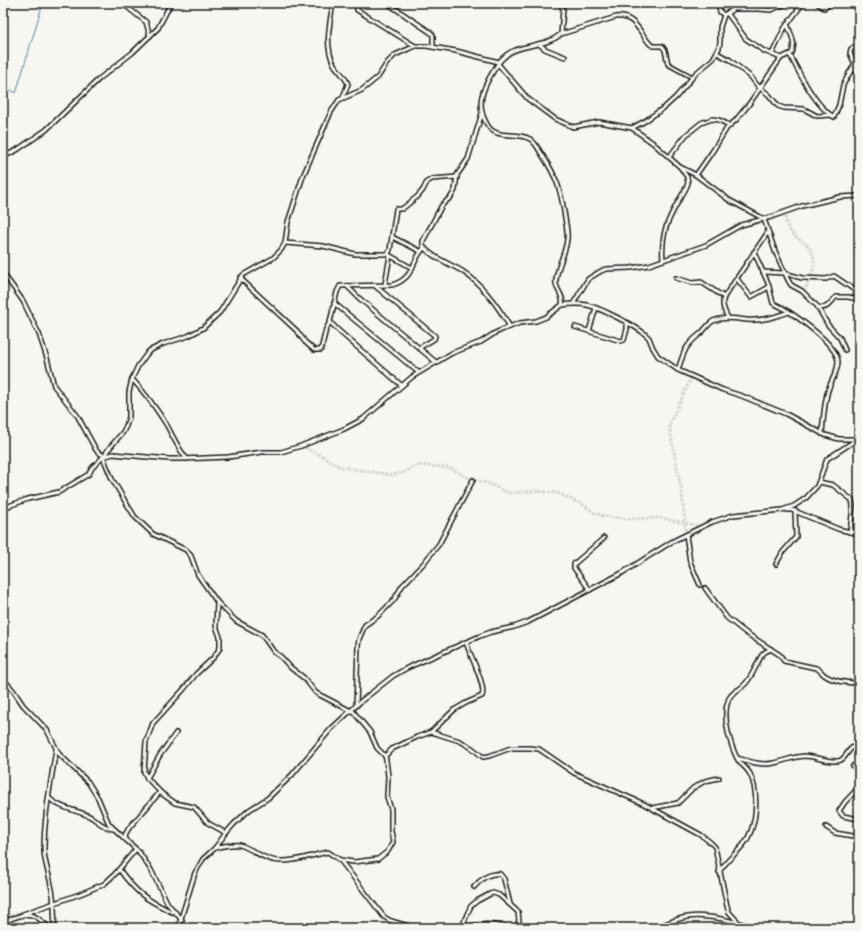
<svg xmlns="http://www.w3.org/2000/svg" width="862" height="931" viewBox="0 0 862 931" font-family="Mali,sans-serif">
<style>
.lines{fill:none;stroke-linecap:round;stroke-linejoin:round}
.stream{stroke:#627f99;stroke-width:1}
.street-tunnel{stroke:#d5d5d2;stroke-width:3;stroke-dasharray:3 1.5;stroke-linecap:butt}
.street-casing{stroke:#1c1c1c;stroke-width:6}
.street{stroke:#f6f6f2;stroke-width:3}
</style>
<rect width="100%" height="100%" fill="#f6f6f2"/>
<filter id="ink" filterUnits="userSpaceOnUse"><feTurbulence type="fractalNoise" baseFrequency=".025" numOctaves="2"/><feDisplacementMap in="SourceGraphic" scale="8" xChannelSelector="R" yChannelSelector="G"/><feConvolveMatrix kernelMatrix="1 2 1 2 8 2 1 2 1" color-interpolation-filters="sRGB"/></filter>
<g filter="url(#ink)">
<g class="lines">
<!-- stream -->
<path class="stream" d="M 3,86 L 16,93 L 43,3"/>
<!-- street-tunnel -->
<g class="street-tunnel">
<path d="M 785,212 C 786,217 785,223 788,227 C 795,243 815,241 814,264 C 813,275 807,283 804,293"/>
<path d="M 301,446 L 324,457 L 340,467 L 392,475 L 402,473 L 418,465 L 450,468 L 469,478 L 490,484 L 508,493 L 537,491 L 557,493 L 582,504 L 593,512 L 603,516 L 628,519 L 661,518 L 704,527"/>
<path d="M 686,535 L 682,494 L 669,425 L 692,376"/>
</g>
<!-- street casing -->
<g class="street-casing">
<g id="street">
<path d="M 122,3 L 146,22 L 150,36"/>
<path d="M 333,3 C 330,23 324,45 334,64 C 338,71 345,76 348,84 L 343,97"/>
<path d="M 357,3 L 357,10 L 415,46"/>
<path d="M 387,3 L 430,32 L 433,35 L 433,47"/>
<path d="M 718,3 L 720,12 L 724,15"/>
<path d="M 817,3 L 824,8 L 831,3"/>
<path d="M 753,9 L 757,3"/>
<path d="M 727,13 L 746,39 L 764,51 L 781,58"/>
<path d="M 561,34 L 616,17 C 634,14 640,33 650,44 L 653,46 L 662,46 L 665,50 L 668,64 L 692,77"/>
<path d="M 539,44 L 545,49 L 565,57"/>
<path d="M 717,53 L 730,60 L 751,77 L 757,85 L 769,95 L 778,106 L 784,108 L 804,109 L 817,116 L 831,115"/>
<path d="M 772,54 L 784,29 L 803,3"/>
<path d="M 790,55 C 799,73 816,107 834,117 L 839,105 L 843,85 L 854,65 L 854,62 L 850,53 L 851,49 L 859,44"/>
<path d="M 498,64 L 528,99 L 555,119 L 573,127 L 599,122 L 632,128 L 653,143 L 680,167 L 696,175 L 729,200 L 764,219 L 775,251 L 788,280 L 791,285 L 802,291 L 817,306 L 828,325 L 840,338 L 845,350"/>
<path d="M 849,73 L 856,69 L 859,70"/>
<path d="M 482,113 L 468,159 L 457,175 L 455,190 L 451,197 L 442,205 L 423,241 L 423,246 C 432,258 449,263 462,271 C 482,284 498,306 510,327"/>
<path d="M 632,128 L 645,121 L 665,107 L 676,97 L 696,73 L 713,59 L 719,48 L 720,42 L 720,27 L 724,15 L 727,13 L 734,9 L 758,9 L 771,10 L 788,3 L 800,7"/>
<path d="M 3,157 L 17,150 L 46,130 L 99,79 L 132,53 L 158,28 L 171,3"/>
<path d="M 669,157 L 686,135 L 701,123 L 712,119 L 719,120 L 729,125"/>
<path d="M 696,175 L 712,152 L 727,128 L 736,120 L 749,104 L 781,58 L 792,53 C 796,43 791,34 787,24"/>
<path d="M 392,237 L 420,251"/>
<path d="M 285,243 L 323,246 L 355,254 L 388,254 L 390,250 L 396,209 L 402,209 L 418,196 L 423,190 L 427,182 L 432,179 L 457,177"/>
<path d="M 754,252 L 768,283 L 773,303 C 789,310 838,344 838,362 C 838,373 829,383 827,394 C 824,407 823,420 822,434"/>
<path d="M 389,255 L 412,268"/>
<path d="M 663,260 C 661,236 666,223 678,202 C 681,196 686,190 688,183 L 687,177 L 681,168"/>
<path d="M 763,272 L 784,273 L 802,278 L 826,279 L 834,276 L 859,293"/>
<path d="M 3,273 L 23,301 L 39,334 L 47,358 L 54,386 L 77,415 L 96,450 L 99,453 L 105,456"/>
<path d="M 240,278 L 297,331 L 305,342 L 314,350 L 321,350 L 326,329 L 330,322"/>
<path d="M 676,278 L 692,283 L 701,282 L 724,297"/>
<path d="M 737,279 L 751,297 L 769,287"/>
<path d="M 385,284 L 390,256"/>
<path d="M 374,285 L 435,336 L 434,339 L 419,348"/>
<path d="M 347,286 L 359,298 L 437,363"/>
<path d="M 334,303 L 418,372"/>
<path d="M 573,304 L 588,279 L 601,271 L 606,269 L 631,268 L 649,265 L 706,245 L 741,225 L 771,217 L 802,206 L 840,197 L 859,196"/>
<path d="M 562,305 C 570,304 578,303 587,305 C 600,308 634,325 645,334 L 649,338 L 653,348 L 658,356 L 678,370 L 723,390 L 742,396 L 786,414 L 825,435 L 839,439 L 856,439"/>
<path d="M 818,307 C 827,310 830,303 836,297 L 848,297 L 859,299"/>
<path d="M 728,318 C 724,311 721,304 724,297 L 768,232"/>
<path d="M 575,327 L 621,341 L 624,340 L 627,329 L 627,324"/>
<path d="M 589,331 L 596,308"/>
<path d="M 678,370 C 684,351 685,346 700,334 C 705,330 708,324 713,321 C 725,316 736,319 747,320 C 762,321 775,317 789,312"/>
<path d="M 132,379 C 145,393 156,408 166,424 C 173,436 178,449 187,459"/>
<path d="M 401,385 L 340,332 L 330,322 L 337,292 L 340,286 L 392,285 C 415,278 411,261 424,248"/>
<path d="M 105,456 L 107,451 L 123,432 L 126,426 L 129,417 L 129,392 L 132,379 L 138,366 L 149,351 L 163,344 L 188,336 L 203,328 L 220,312 L 243,275 L 273,258 L 281,250 L 285,243 L 288,222 L 303,176 L 331,112 L 339,100 L 362,90 L 378,77 L 387,63 L 395,55 L 415,46 L 426,46 L 456,51 L 499,62"/>
<path d="M 103,457 L 112,479 L 125,501 L 135,517 L 153,534 L 186,550 L 191,556 L 198,575 L 217,602 L 236,621 L 262,635 L 274,652 L 281,657 L 291,668 L 304,678 L 316,693 L 351,711"/>
<path d="M 819,482 L 833,485 L 852,500 L 853,506 L 850,532"/>
<path d="M 3,508 L 28,499 L 59,492 L 89,474 L 92,468 L 103,457 L 113,454 L 169,459 L 182,459 L 228,457 L 262,452 L 281,452 L 301,446 L 344,429 L 363,419 L 412,377 L 452,353 L 481,342 L 495,333 L 504,329 L 520,323 L 536,321 L 546,317 L 562,305 C 565,295 554,289 556,280 C 557,266 566,253 567,239 C 568,232 566,225 565,218 C 561,190 557,177 541,153 C 538,148 535,142 530,139 C 517,131 497,140 488,126 C 475,106 482,89 494,70 C 497,66 499,61 503,58 C 517,43 545,48 561,34 L 563,9 L 560,3"/>
<path d="M 787,510 L 792,510 L 838,529 L 859,534"/>
<path d="M 686,535 L 690,562 L 700,585"/>
<path d="M 776,564 L 783,552 L 796,537 L 795,511"/>
<path d="M 705,588 L 727,618 L 746,633 L 780,655 L 784,661 L 816,668 C 821,670 822,674 826,676 C 835,682 848,683 859,683"/>
<path d="M 590,590 L 574,568 L 574,564 L 604,538"/>
<path d="M 217,602 L 216,626 L 220,637 L 220,648 L 213,658 L 196,674 L 184,689 L 153,723 L 146,742 L 144,772 L 147,778 L 161,793 L 175,803 L 194,807 L 208,823 L 226,833"/>
<path d="M 3,679 L 13,690 L 23,705 L 47,730 L 59,754 L 88,782 L 98,798 L 109,824 L 139,852 L 151,870 L 168,904 L 182,920"/>
<path d="M 356,706 L 358,646 L 359,639 L 365,625 L 378,616 L 394,600 L 402,586 L 423,564 L 439,544 L 473,480"/>
<path d="M 431,732 L 460,741 L 472,748 L 483,757 L 489,756 L 511,748 L 530,748 L 539,749 L 574,773 L 644,804 L 701,835 L 710,842 L 715,847 L 727,906 L 729,912 L 738,922"/>
<path d="M 385,756 L 392,749 L 417,737 L 431,732 L 454,710 L 466,703 L 482,696 C 487,687 469,653 466,642"/>
<path d="M 737,758 C 748,761 762,766 774,763 C 786,761 790,757 804,756 C 815,756 826,762 838,761 C 848,760 848,742 859,748"/>
<path d="M 853,766 L 859,771"/>
<path d="M 147,778 L 160,755 L 176,733"/>
<path d="M 859,787 L 845,802 L 839,811 L 843,816 L 859,819"/>
<path d="M 49,798 C 60,809 78,810 91,817 C 99,822 104,828 113,829"/>
<path d="M 652,808 L 678,803 L 693,788 L 705,781 L 719,778"/>
<path d="M 826,827 L 835,833 L 859,837"/>
<path d="M 126,840 L 125,835 L 129,828 L 160,792"/>
<path d="M 215,848 C 223,846 231,844 240,845 C 253,849 265,861 280,861 C 296,862 312,855 328,852 L 340,860 L 384,917 L 391,921 L 415,928"/>
<path d="M 340,860 L 354,862 L 378,859 L 388,851 L 393,842 L 391,831 L 391,809 L 387,797 L 388,776 L 386,760 L 385,756 L 377,748 L 370,732 L 352,710"/>
<path d="M 119,869 C 136,893 145,899 172,912"/>
<path d="M 719,872 C 728,857 745,849 751,831 C 757,815 758,790 750,774 C 747,768 741,765 738,760 C 730,745 722,717 728,701 C 730,693 738,691 743,686 C 752,679 756,664 762,655 L 765,652 L 771,649"/>
<path d="M 474,887 C 480,880 490,872 500,874 L 504,879 L 510,904"/>
<path d="M 23,914 L 80,894 L 104,884 L 115,874 L 136,849"/>
<path d="M 3,922 C 24,914 31,908 49,928"/>
<path d="M 54,928 C 55,917 54,896 51,885 C 49,873 44,862 44,849 C 44,816 51,782 56,749"/>
<path d="M 178,928 L 195,873 L 203,859 L 215,848 L 226,833 L 234,824 L 249,810 L 268,798 L 292,775 L 331,729 L 360,702 L 393,676 L 407,668 L 480,636 L 491,632 L 514,627 L 528,622 L 622,573 L 673,541 L 712,522 L 733,515 L 782,510 L 794,506 L 806,498 L 817,486 L 827,459 L 859,438"/>
<path d="M 462,928 L 467,914 L 471,906 L 477,901 L 490,894 L 493,893 L 499,895 L 518,912 L 519,921 L 516,928"/>
<path d="M 463,928 C 478,923 495,924 510,928"/>
<path d="M 655,928 C 666,924 677,918 688,917 C 706,914 739,922 757,928"/>
</g>
</g>
<!-- street -->
<use href="#street" class="street"/>
</g>
</g>
<!-- margin -->
<rect width="862" height="931" fill="none" stroke="#f6f6f2" stroke-width="16"/>
<rect x="8" y="8" width="846" height="915" fill="none" stroke="#1c1c1c" stroke-width="1.5" filter="url(#ink)"/>
</svg>
